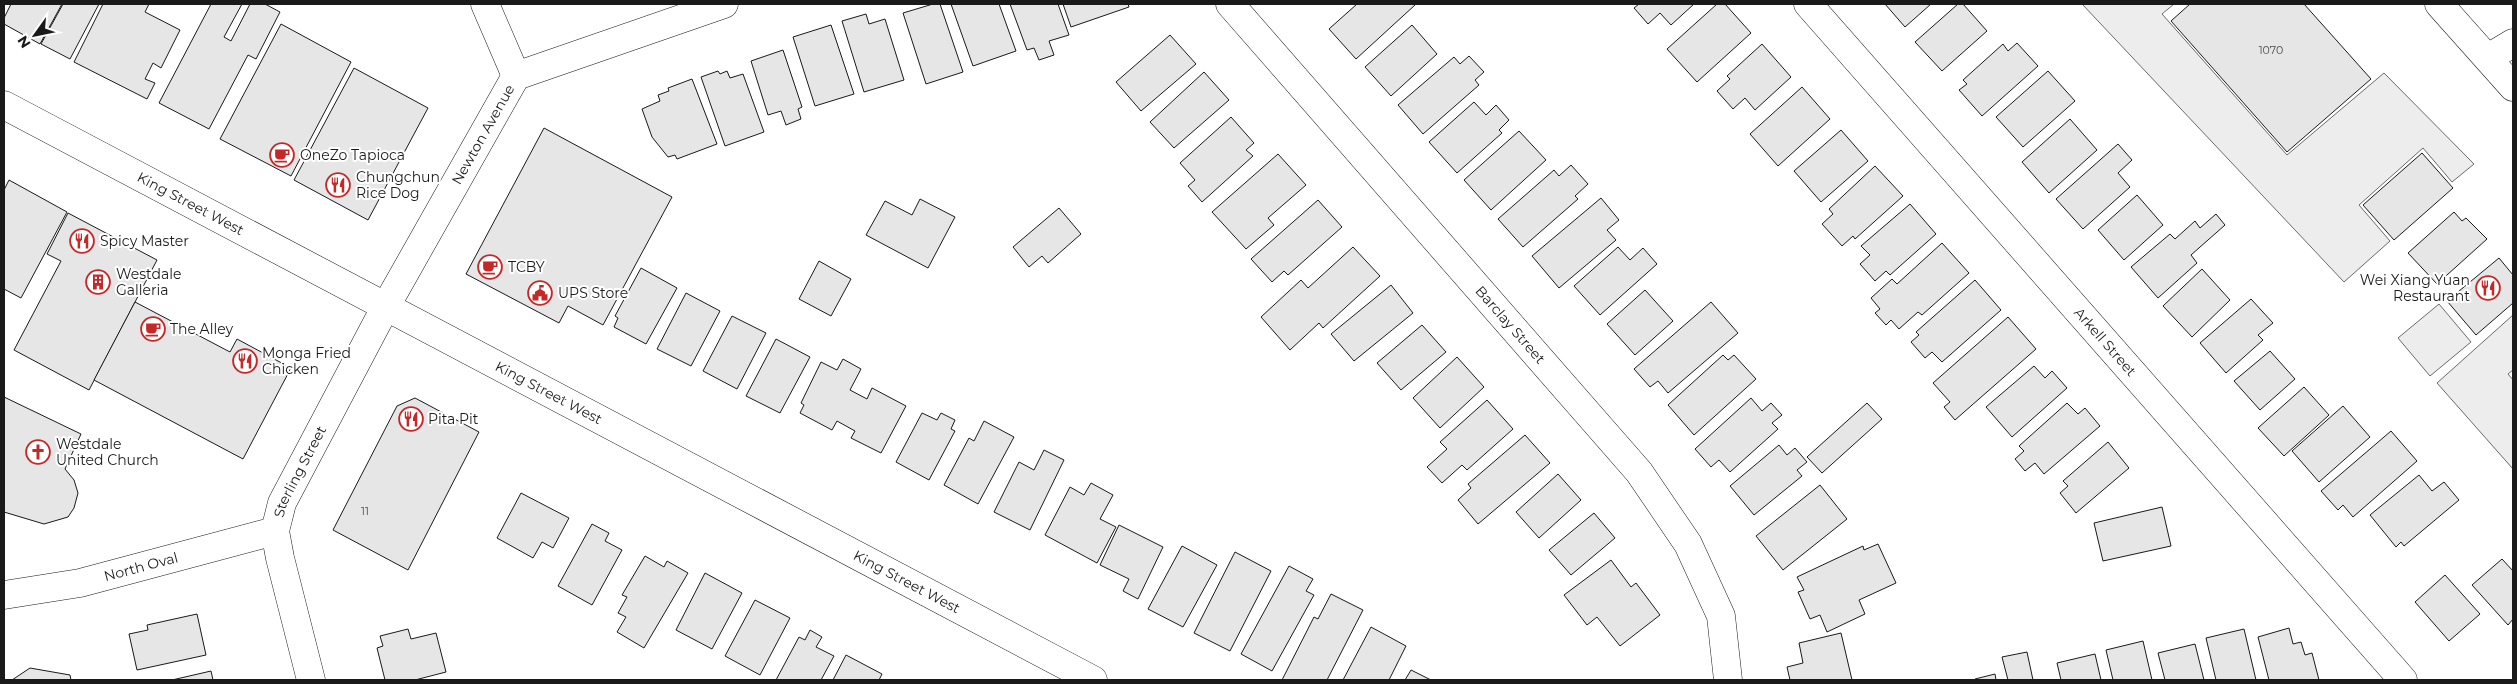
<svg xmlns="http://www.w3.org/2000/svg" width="2517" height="684" viewBox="0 0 2517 684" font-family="Montserrat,sans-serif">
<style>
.parking{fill:#ededed;stroke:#6a6a6a}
.building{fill:#e6e6e6;stroke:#1a1a1a}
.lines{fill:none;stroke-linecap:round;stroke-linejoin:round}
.street-casing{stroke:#1a1a1a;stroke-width:29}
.secondary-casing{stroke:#1a1a1a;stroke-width:29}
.primary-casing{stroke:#1a1a1a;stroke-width:29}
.street{stroke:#fff;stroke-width:28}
.secondary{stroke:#fff;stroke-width:28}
.primary{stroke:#fff;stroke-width:28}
.labels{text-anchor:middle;stroke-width:4;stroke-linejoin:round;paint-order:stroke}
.number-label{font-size:11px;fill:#4d4d4d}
.street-label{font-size:14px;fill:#1a1a1a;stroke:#fff}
.poi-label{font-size:14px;fill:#1a1a1a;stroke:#fff;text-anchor:start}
</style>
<rect width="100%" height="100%" fill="#fff"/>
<!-- parking -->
<g class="parking">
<path d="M 2082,4 L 2174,4 L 2162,14 L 2287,155 L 2384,73 L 2474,164 L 2452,182 L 2423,148 L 2359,205 L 2390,241 L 2344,282 Z"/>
<path d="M 2439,304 L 2471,342 L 2430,376 L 2398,338 Z"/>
<path d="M 2513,315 L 2513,370 L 2508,374 L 2513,380 L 2513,469 L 2437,383 Z"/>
</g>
<!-- building -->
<g class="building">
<path d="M 11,4 L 62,4 L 40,44 L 4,24 L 4,18 Z"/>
<path d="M 63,4 L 99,4 L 70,59 L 41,44 Z"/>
<path d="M 103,4 L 149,4 L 145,12 L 180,30 L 161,68 L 153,63 L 145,79 L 155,83 L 147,99 L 74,62 Z"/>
<path d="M 211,4 L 242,4 L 224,37 L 231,41 L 250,4 L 265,4 L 280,12 L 256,59 L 248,55 L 209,129 L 159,103 Z"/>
<path d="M 933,4 L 940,4 L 963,72 L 926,84 L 903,13 Z"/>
<path d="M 951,4 L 999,4 L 1016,51 L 973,66 Z"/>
<path d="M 1010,4 L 1058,4 L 1069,35 L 1049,41 L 1054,55 L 1039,60 L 1034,48 L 1027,50 Z"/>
<path d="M 1063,4 L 1128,4 L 1129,7 L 1071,27 Z"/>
<path d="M 1357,4 L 1414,4 L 1415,5 L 1356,59 L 1329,29 Z"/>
<path d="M 1639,4 L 1694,4 L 1671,25 L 1660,13 L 1648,24 L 1634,8 Z"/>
<path d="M 1717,4 L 1725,4 L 1751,33 L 1697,82 L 1667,49 Z"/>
<path d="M 1885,4 L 1931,4 L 1905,27 Z"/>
<path d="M 1958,4 L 1963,4 L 1987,31 L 1942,71 L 1915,42 Z"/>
<path d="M 2190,4 L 2304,4 L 2371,79 L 2287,152 L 2171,21 Z"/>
<path d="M 866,14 L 869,24 L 885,19 L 904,80 L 864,92 L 842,21 Z"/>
<path d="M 281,24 L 351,62 L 291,176 L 220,139 Z"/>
<path d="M 831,25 L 854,94 L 815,106 L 793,37 Z"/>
<path d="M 1412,25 L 1437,54 L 1391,96 L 1365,67 Z"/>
<path d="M 1170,35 L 1196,64 L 1141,111 L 1116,82 Z"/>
<path d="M 2017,43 L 2038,66 L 1982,116 L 1959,90 L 1967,84 L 1963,80 L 2003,44 L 2008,51 Z"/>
<path d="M 1762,44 L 1791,77 L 1755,110 L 1745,98 L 1733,109 L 1717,91 L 1730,79 L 1727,76 Z"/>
<path d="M 783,50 L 802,107 L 798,109 L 801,119 L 786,125 L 781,111 L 768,115 L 751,61 Z"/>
<path d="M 1469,56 L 1484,72 L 1475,80 L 1479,85 L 1423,134 L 1398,105 L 1454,57 L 1460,64 Z"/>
<path d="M 354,68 L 428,108 L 368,220 L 294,180 Z"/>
<path d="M 718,71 L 720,74 L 727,71 L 730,78 L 743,74 L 764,132 L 725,146 L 701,77 Z"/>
<path d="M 2048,71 L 2075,101 L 2023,147 L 1996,117 Z"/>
<path d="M 1204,72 L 1229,100 L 1174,148 L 1150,122 Z"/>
<path d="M 692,79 L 717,144 L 677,159 L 675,155 L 668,157 L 652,137 L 642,109 L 660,101 L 658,95 L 669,91 L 668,88 Z"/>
<path d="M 1802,87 L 1830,119 L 1778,166 L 1750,134 Z"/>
<path d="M 1474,102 L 1486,115 L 1496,105 L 1509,120 L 1499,130 L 1502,133 L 1457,173 L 1429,142 Z"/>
<path d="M 1231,117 L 1254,143 L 1246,150 L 1253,156 L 1202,202 L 1188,186 L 1195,180 L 1180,163 Z"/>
<path d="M 2070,119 L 2097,150 L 2049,193 L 2022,162 Z"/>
<path d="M 544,128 L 672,197 L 603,325 L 568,306 L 559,323 L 466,274 Z"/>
<path d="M 1841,130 L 1868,161 L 1821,202 L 1794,171 Z"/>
<path d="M 1519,131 L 1546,160 L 1491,210 L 1464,180 Z"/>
<path d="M 2118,144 L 2132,160 L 2118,173 L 2130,187 L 2083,229 L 2056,199 Z"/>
<path d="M 2422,153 L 2453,188 L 2394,240 L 2363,205 Z"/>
<path d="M 1278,154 L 1306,185 L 1268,218 L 1274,225 L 1246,249 L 1212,212 Z"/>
<path d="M 1571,165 L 1588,184 L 1575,196 L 1578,199 L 1523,247 L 1498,219 L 1554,170 L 1559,176 Z"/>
<path d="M 1875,166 L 1903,196 L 1855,239 L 1853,236 L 1842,246 L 1822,224 L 1833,214 L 1829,209 Z"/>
<path d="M 9,180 L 67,212 L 21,298 L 4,289 L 4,190 Z"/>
<path d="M 2137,195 L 2163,225 L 2124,260 L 2098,230 Z"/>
<path d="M 1601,198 L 1619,220 L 1607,230 L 1616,240 L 1559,288 L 1532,256 Z"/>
<path d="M 920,199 L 955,217 L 928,268 L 866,235 L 885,201 L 912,215 Z"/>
<path d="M 1318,200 L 1342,227 L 1288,275 L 1284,271 L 1272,282 L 1251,259 Z"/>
<path d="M 1910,204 L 1936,234 L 1890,275 L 1886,271 L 1875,281 L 1860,264 L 1870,255 L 1861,246 Z"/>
<path d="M 1059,208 L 1081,234 L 1048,263 L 1042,256 L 1029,267 L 1013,247 Z"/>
<path d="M 2454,212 L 2462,221 L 2466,218 L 2487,239 L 2437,284 L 2408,253 Z"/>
<path d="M 68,213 L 157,260 L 89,390 L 14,350 L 61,261 L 47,254 Z"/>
<path d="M 2216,214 L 2225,225 L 2191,255 L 2197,263 L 2158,298 L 2131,267 L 2170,234 L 2175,239 L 2195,221 L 2200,228 Z"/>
<path d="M 1942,243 L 1969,273 L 1922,315 L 1918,312 L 1899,329 L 1891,320 L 1886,325 L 1875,313 L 1880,309 L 1871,298 L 1892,279 L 1897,284 Z"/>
<path d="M 1353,247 L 1380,276 L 1323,328 L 1319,323 L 1290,350 L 1261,317 L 1301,280 L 1308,288 Z"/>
<path d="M 1618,247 L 1630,260 L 1643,248 L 1657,264 L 1600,315 L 1574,286 Z"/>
<path d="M 2499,258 L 2513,275 L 2513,303 L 2476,335 L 2447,301 Z"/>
<path d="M 819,261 L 851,279 L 831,316 L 799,299 Z"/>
<path d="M 641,268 L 677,288 L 646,344 L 614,327 L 618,318 L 615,316 Z"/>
<path d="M 2202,269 L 2230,300 L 2192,337 L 2163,306 Z"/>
<path d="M 1975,280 L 2001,310 L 1942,362 L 1932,352 L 1925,358 L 1911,342 L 1919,335 L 1916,332 Z"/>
<path d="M 1391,285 L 1413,313 L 1354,361 L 1331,334 Z"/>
<path d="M 1645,290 L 1673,321 L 1635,355 L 1607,324 Z"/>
<path d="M 686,293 L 720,311 L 691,366 L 657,349 Z"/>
<path d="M 2251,299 L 2273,323 L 2258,335 L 2263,340 L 2226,373 L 2200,343 Z"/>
<path d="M 135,302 L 230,352 L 237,339 L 291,368 L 243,459 L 94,380 Z"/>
<path d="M 1711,302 L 1738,333 L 1668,393 L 1658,381 L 1650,387 L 1634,369 Z"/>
<path d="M 732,316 L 766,333 L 737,389 L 703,371 Z"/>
<path d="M 2008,317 L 2036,349 L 1955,420 L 1944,407 L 1950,402 L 1933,383 Z"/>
<path d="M 1422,325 L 1446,352 L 1401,390 L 1377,363 Z"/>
<path d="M 776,339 L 810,357 L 780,413 L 746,396 Z"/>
<path d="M 2270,351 L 2295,379 L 2260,410 L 2234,381 Z"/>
<path d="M 1723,355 L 1728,360 L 1734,355 L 1756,379 L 1694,435 L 1668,405 Z"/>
<path d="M 1457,357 L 1484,387 L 1440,428 L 1413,398 Z"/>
<path d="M 843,359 L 861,369 L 850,390 L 867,399 L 872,388 L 906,406 L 881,453 L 851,438 L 855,431 L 837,421 L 832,430 L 800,413 L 804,405 L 801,403 L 821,362 L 837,370 Z"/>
<path d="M 2034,366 L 2045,378 L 2052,371 L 2067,388 L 2012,437 L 1986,407 Z"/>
<path d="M 2304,387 L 2329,415 L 2284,456 L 2258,428 Z"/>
<path d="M 4,397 L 81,434 L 65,469 L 74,480 L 78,493 L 74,508 L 68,517 L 44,524 L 4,512 Z"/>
<path d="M 415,398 L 479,432 L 408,570 L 333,530 L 397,406 Z"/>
<path d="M 1751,398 L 1762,411 L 1771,403 L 1782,415 L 1772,423 L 1778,429 L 1730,472 L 1719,460 L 1711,467 L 1695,449 Z"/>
<path d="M 1487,400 L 1513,429 L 1467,470 L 1462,465 L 1442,483 L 1427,467 L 1447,449 L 1440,442 Z"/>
<path d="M 1867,403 L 1882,419 L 1822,473 L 1807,457 Z"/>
<path d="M 2067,403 L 2078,414 L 2085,408 L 2100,426 L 2044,474 L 2035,463 L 2025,471 L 2015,459 L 2024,451 L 2019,446 Z"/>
<path d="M 2343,406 L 2370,437 L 2319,482 L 2292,451 Z"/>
<path d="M 922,413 L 937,420 L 941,413 L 955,420 L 951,429 L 955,431 L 929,480 L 896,462 Z"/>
<path d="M 984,421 L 1014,437 L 978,504 L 944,485 L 969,438 L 974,441 Z"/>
<path d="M 2391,431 L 2417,461 L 2353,517 L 2343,505 L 2338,510 L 2321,491 Z"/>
<path d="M 1525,435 L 1550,463 L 1478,524 L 1458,500 L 1471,488 L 1468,484 Z"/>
<path d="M 2108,442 L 2129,468 L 2076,513 L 2060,493 L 2068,486 L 2063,481 Z"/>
<path d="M 1779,445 L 1787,455 L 1795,448 L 1807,462 L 1797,470 L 1802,476 L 1754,515 L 1730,486 Z"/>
<path d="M 1044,450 L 1064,460 L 1030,530 L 994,512 L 1019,462 L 1034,470 Z"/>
<path d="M 1558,474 L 1581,500 L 1539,538 L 1516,512 Z"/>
<path d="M 2419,475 L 2432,491 L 2444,482 L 2459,500 L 2404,546 L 2401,542 L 2396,547 L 2370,515 Z"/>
<path d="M 1091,483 L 1113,495 L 1100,519 L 1116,527 L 1097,563 L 1045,535 L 1070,487 L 1084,495 Z"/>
<path d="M 1820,485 L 1847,519 L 1783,570 L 1756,536 Z"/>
<path d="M 521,493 L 569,518 L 553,548 L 542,542 L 533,558 L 497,538 Z"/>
<path d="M 2162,507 L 2171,546 L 2103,561 L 2094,523 Z"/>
<path d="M 1594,513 L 1615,538 L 1571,575 L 1549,550 Z"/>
<path d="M 592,524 L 609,533 L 605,541 L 622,550 L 592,605 L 558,586 Z"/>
<path d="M 1119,525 L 1163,547 L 1138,599 L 1123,591 L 1129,579 L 1100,565 Z"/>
<path d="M 1878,544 L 1896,583 L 1859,600 L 1865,614 L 1827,632 L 1820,615 L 1810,619 L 1798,592 L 1804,590 L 1797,577 L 1863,546 L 1864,550 Z"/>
<path d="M 1182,546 L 1217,565 L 1183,627 L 1148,609 Z"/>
<path d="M 1235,552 L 1271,571 L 1230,651 L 1194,633 Z"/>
<path d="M 645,556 L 664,567 L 667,561 L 688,573 L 644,648 L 617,632 L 626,617 L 618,613 L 627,597 L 622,595 Z"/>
<path d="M 2502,559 L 2513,571 L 2513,619 L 2508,625 L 2472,585 Z"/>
<path d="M 1611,560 L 1631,587 L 1636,583 L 1660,615 L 1620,646 L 1597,617 L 1587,625 L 1564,595 Z"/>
<path d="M 1289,566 L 1313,579 L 1306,591 L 1314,595 L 1272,671 L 1241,654 Z"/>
<path d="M 705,573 L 742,593 L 712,649 L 676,630 Z"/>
<path d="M 2445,575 L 2480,614 L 2449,641 L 2415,602 Z"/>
<path d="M 1331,594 L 1363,610 L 1327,680 L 1282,680 L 1314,617 L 1318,619 Z"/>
<path d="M 755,600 L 790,618 L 760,675 L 725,656 Z"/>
<path d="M 197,614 L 206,655 L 137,670 L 129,634 L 148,630 L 147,625 Z"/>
<path d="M 1371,627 L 1406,646 L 1389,680 L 1343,680 Z"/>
<path d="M 2289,628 L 2293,644 L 2301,642 L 2305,655 L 2312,653 L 2319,680 L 2269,680 L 2258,637 Z"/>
<path d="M 408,629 L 411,639 L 436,633 L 446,672 L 415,680 L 385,680 L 377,648 L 383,646 L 380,636 Z"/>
<path d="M 2244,629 L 2256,680 L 2216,680 L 2206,638 Z"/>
<path d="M 810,630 L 822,637 L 816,647 L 834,656 L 821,680 L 776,680 L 799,637 L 805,640 Z"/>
<path d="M 1841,633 L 1852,680 L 1790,680 L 1787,667 L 1803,663 L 1799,643 Z"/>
<path d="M 2143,641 L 2152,680 L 2113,680 L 2106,650 Z"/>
<path d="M 2195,644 L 2204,680 L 2165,680 L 2158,653 Z"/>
<path d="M 2027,652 L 2033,680 L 2008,680 L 2002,657 Z"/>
<path d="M 2095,654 L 2101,680 L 2061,680 L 2057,663 Z"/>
<path d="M 846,655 L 882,674 L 879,680 L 833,680 Z"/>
<path d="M 30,668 L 70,675 L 71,680 L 12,680 Z"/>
<path d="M 1411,670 L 1431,680 L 1405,680 Z"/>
<path d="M 211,671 L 213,680 L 172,680 Z"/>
<path d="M 1995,674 L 1996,680 L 1975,680 L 1975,679 Z"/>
</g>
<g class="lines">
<!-- street casing -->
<g class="street-casing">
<g id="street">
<path d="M 485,4 L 516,76"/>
<path id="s1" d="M 1230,4 L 1639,472 L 1688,544 L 1721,616 L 1728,680"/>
<path id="s2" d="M 1808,4 L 2403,680"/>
<path d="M 2488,58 L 2513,43"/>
<path id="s3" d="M 4,595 L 80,583 L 275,531"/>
<path id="s4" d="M 311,680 L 280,558 L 275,531 L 282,503 L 386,306 L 516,76 L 724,4"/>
</g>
</g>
<!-- secondary casing -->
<g class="secondary-casing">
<g id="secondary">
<path id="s5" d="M 4,105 L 1093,680"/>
</g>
</g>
<!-- primary casing -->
<g class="primary-casing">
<path id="primary" d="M 2439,4 L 2513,87"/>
</g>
<!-- street -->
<use href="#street" class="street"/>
<!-- secondary -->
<use href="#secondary" class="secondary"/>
<!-- primary -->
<use href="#primary" class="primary"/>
</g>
<!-- icons -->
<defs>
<g id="cafe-ring" transform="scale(1.25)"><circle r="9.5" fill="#fff" stroke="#c62828" stroke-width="1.5"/><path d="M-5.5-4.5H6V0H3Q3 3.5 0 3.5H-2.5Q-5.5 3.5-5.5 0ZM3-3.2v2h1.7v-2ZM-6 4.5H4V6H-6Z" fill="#c62828"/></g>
<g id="restaurant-ring" transform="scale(1.25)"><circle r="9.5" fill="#fff" stroke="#c62828" stroke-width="1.5"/><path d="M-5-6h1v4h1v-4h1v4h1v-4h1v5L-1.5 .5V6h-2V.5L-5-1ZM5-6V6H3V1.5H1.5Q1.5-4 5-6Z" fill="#c62828"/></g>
<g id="building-ring" transform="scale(1.25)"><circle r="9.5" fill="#fff" stroke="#c62828" stroke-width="1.5"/><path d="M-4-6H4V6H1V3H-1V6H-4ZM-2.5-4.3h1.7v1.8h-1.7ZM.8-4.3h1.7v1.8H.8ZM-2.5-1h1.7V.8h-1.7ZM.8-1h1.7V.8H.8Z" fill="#c62828"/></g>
<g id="civic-ring" transform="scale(1.25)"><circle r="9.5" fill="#fff" stroke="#c62828" stroke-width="1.5"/><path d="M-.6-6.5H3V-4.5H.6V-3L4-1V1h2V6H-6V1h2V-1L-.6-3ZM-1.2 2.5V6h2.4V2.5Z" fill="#c62828"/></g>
<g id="church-ring" transform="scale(1.25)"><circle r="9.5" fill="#fff" stroke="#c62828" stroke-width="1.5"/><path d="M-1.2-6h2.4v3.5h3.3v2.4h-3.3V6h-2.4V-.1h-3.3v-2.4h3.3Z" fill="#c62828"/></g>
</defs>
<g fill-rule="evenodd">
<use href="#cafe-ring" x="282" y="155"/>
<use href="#restaurant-ring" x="338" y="185"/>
<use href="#restaurant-ring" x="82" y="241"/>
<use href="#cafe-ring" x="490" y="267"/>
<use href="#building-ring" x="98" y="282"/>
<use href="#restaurant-ring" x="2488" y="288"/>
<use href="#civic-ring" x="540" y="293"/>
<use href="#cafe-ring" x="153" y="329"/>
<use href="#restaurant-ring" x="245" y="361"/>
<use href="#restaurant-ring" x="411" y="419"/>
<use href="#church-ring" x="38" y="452"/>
</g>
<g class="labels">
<!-- number labels -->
<g class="number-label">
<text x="2271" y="54">1070</text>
<text x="365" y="515">11</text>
</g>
<!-- street labels -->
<g class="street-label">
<text dy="5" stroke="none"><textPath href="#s4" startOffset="602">Newton Avenue</textPath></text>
<text dy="5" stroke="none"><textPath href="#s5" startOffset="211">King Street West</textPath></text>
<text dy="5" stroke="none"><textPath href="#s1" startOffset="426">Barclay Street</textPath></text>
<text dy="5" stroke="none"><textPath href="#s2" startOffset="450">Arkell Street</textPath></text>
<text dy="5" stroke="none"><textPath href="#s5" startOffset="616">King Street West</textPath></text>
<text dy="5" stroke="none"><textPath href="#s4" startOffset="218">Sterling Street</textPath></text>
<text dy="5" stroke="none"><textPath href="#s3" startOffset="140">North Oval</textPath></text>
<text dy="5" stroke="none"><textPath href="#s5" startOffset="1021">King Street West</textPath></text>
</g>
<!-- poi labels -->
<g class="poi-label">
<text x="300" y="160">OneZo Tapioca</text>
<text x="356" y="182">Chungchun<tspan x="356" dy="16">Rice Dog</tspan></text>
<text x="100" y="246">Spicy Master</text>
<text x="508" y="272">TCBY</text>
<text x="116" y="279">Westdale<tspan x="116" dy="16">Galleria</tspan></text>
<text x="2470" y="285" text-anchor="end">Wei Xiang Yuan<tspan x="2470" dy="16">Restaurant</tspan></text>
<text x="558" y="298">UPS Store</text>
<text x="170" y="334">The Alley</text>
<text x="262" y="358">Monga Fried<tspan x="262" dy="16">Chicken</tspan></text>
<text x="428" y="424">Pita Pit</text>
<text x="56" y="449">Westdale<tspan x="56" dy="16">United Church</tspan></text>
</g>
</g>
<!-- border -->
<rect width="2517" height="684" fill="none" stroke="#1a1a1a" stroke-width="10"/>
<!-- north arrow -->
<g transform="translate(35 35) rotate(237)" stroke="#ffffff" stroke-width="4" paint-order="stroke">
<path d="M0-4L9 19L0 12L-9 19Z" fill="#1a1a1a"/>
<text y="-8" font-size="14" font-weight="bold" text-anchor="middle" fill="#1a1a1a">N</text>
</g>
</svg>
